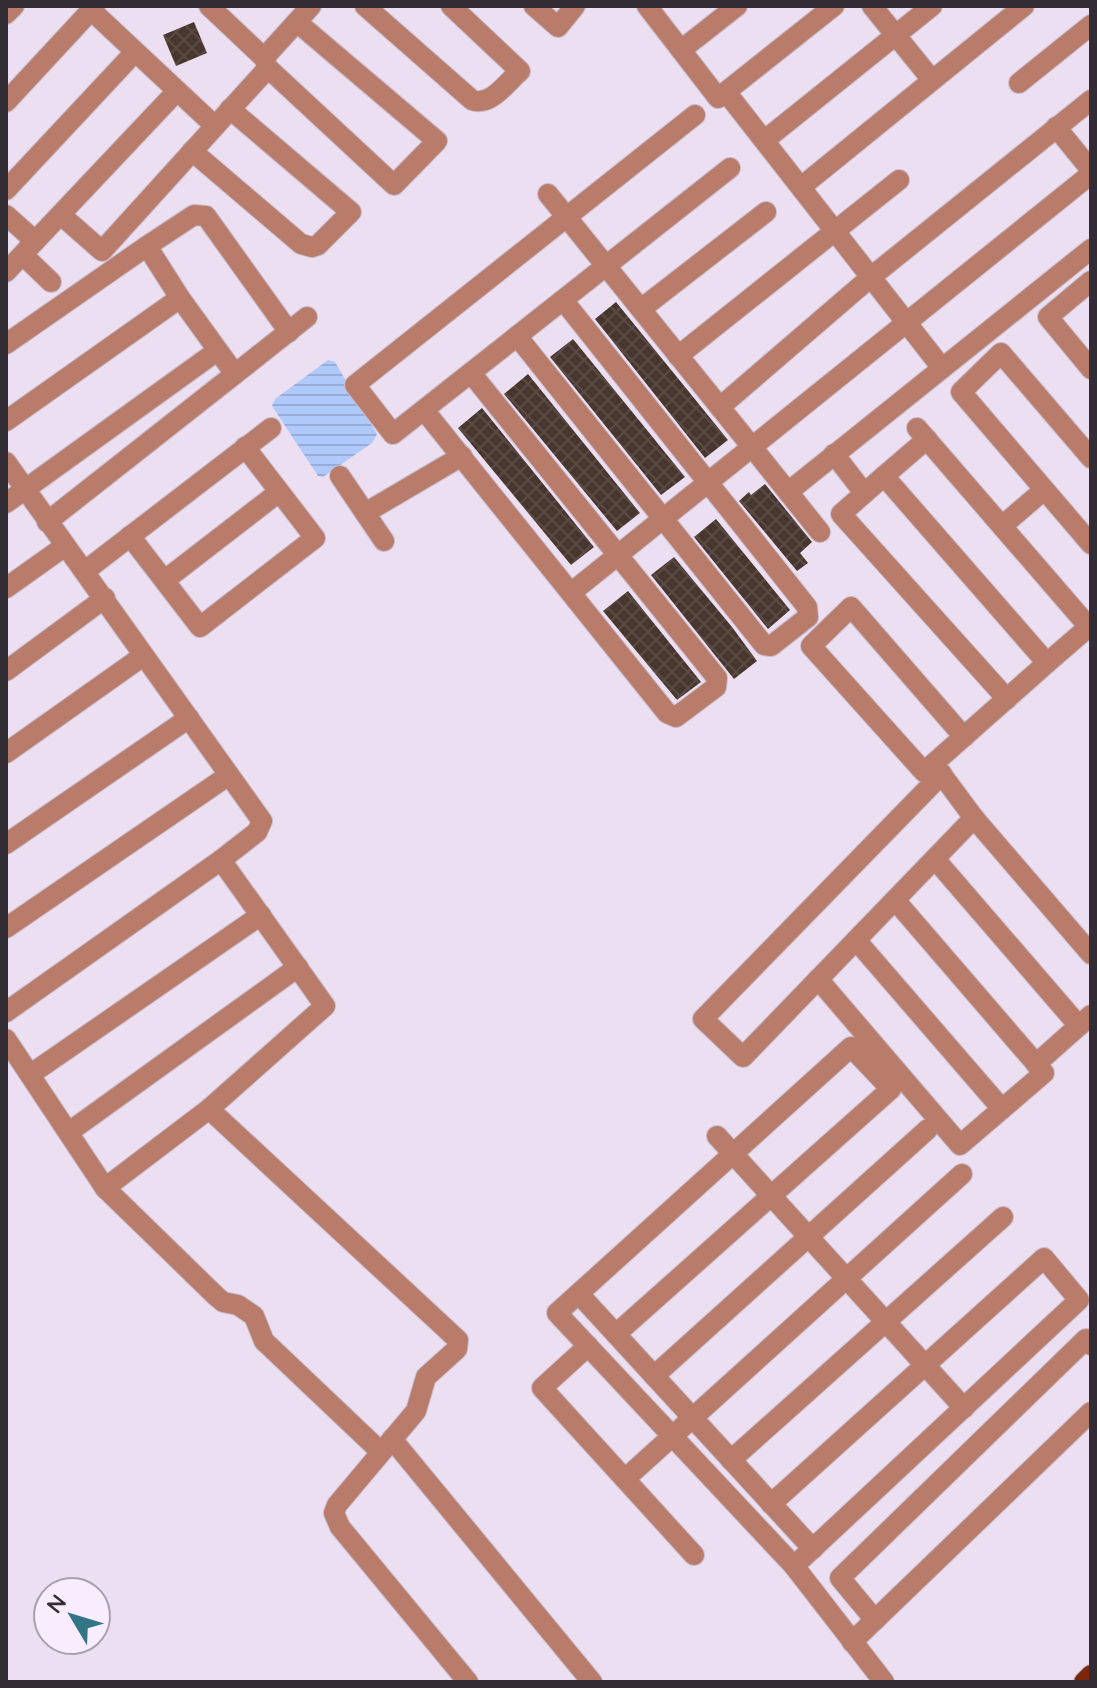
<svg xmlns="http://www.w3.org/2000/svg" width="1097" height="1688" viewBox="0 0 1097 1688" font-family="Quicksand,sans-serif">
<style>
.water{fill:url(#water-rules)}
.building{fill:url(#building-cross-hatch)}
.lines{fill:none;stroke-linecap:round;stroke-linejoin:round}
.minor-casing{stroke:#c7bbcb;stroke-width:22}
.major-casing{stroke:#c7bbcb;stroke-width:22}
.minor{stroke:#b97b6a;stroke-width:20}
.major{stroke:#7c260b;stroke-width:20}
</style>
<defs>
<pattern id="water-rules" width="6" height="5" patternUnits="userSpaceOnUse" patternTransform="scale(2)"><rect width="6" height="5" fill="#afc9fa"/><path d="M0 2.5h6" fill="none" stroke="#97add7"/></pattern>
<pattern id="building-cross-hatch" width="8" height="8" patternUnits="userSpaceOnUse" patternTransform="scale(2)"><rect width="8" height="8" fill="#47362e"/><path d="M0 0l8 8M0 8l8-8" fill="none" stroke="#594b44"/></pattern>
</defs>
<rect width="100%" height="100%" fill="#ecdff1"/>
<!-- water -->
<path class="water" d="M 328,360 L 335,362 L 377,434 L 372,443 L 323,477 L 318,476 L 272,406 L 275,399 Z"/>
<!-- building -->
<g class="building">
<path d="M 194,22 L 207,53 L 176,66 L 163,35 Z"/>
<path d="M 616,302 L 728,440 L 705,458 L 595,319 Z"/>
<path d="M 573,339 L 685,477 L 661,495 L 550,357 Z"/>
<path d="M 528,374 L 640,513 L 617,531 L 504,394 Z"/>
<path d="M 482,408 L 594,547 L 571,565 L 458,428 Z"/>
<path d="M 765,484 L 812,542 L 800,553 L 808,563 L 797,571 L 739,501 L 749,492 L 751,495 Z"/>
<path d="M 716,519 L 790,610 L 768,629 L 694,537 Z"/>
<path d="M 674,557 L 732,627 L 757,661 L 734,679 L 651,575 Z"/>
<path d="M 628,591 L 701,682 L 677,700 L 603,611 Z"/>
</g>
<g class="lines">
<!-- minor casing -->
<g class="minor-casing">
<g id="minor">
<path d="M 209,6 L 264,58"/>
<path d="M 365,6 L 472,100 C 491,107 507,82 520,71 L 451,6"/>
<path d="M 534,6 L 558,27 L 575,6"/>
<path d="M 647,6 L 718,98 L 834,6"/>
<path d="M 872,6 L 932,80"/>
<path d="M 91,10 L 215,126"/>
<path d="M 6,14 L 14,6"/>
<path d="M 298,23 L 437,141 L 394,185 L 268,68 L 264,58 L 311,6"/>
<path d="M 681,50 L 737,6"/>
<path d="M 1019,83 L 1091,25"/>
<path d="M 726,92 L 942,368"/>
<path d="M 6,102 L 95,6"/>
<path d="M 695,115 L 355,385 L 393,434 L 730,168"/>
<path d="M 1056,127 L 1091,170"/>
<path d="M 765,140 L 932,6"/>
<path d="M 192,151 L 301,244 L 312,247 L 318,245 L 351,212 L 230,109"/>
<path d="M 801,187 L 1024,6"/>
<path d="M 6,190 L 135,52"/>
<path d="M 548,194 L 752,447 L 572,592"/>
<path d="M 6,215 L 35,241"/>
<path d="M 61,215 L 102,251 L 268,68"/>
<path d="M 147,246 L 194,215 L 206,216 L 289,332"/>
<path d="M 23,255 L 51,282"/>
<path d="M 6,272 L 177,91"/>
<path d="M 1091,281 L 1048,317 L 1091,369"/>
<path d="M 180,298 L 235,374 L 307,317"/>
<path d="M 641,309 L 766,212"/>
<path d="M 517,336 L 764,645 L 771,646 L 808,617 L 807,607 L 563,300"/>
<path d="M 6,344 L 147,246 L 180,298 L 6,421"/>
<path d="M 678,356 L 899,180"/>
<path d="M 720,407 L 871,277 L 1091,100"/>
<path d="M 424,410 L 667,713 L 676,717 L 716,687 L 717,678 L 471,373"/>
<path d="M 917,428 L 1089,627"/>
<path d="M 927,439 L 884,476 L 1047,663 L 1091,625"/>
<path d="M 834,454 L 858,485"/>
<path d="M 1091,458 L 1001,353 L 961,392 L 1091,544"/>
<path d="M 6,462 L 262,821 L 257,832 L 221,860 L 6,1012"/>
<path d="M 340,476 L 384,541"/>
<path d="M 884,476 L 841,514 L 1007,699"/>
<path d="M 788,492 L 1091,249"/>
<path d="M 6,503 L 217,351"/>
<path d="M 365,513 L 462,456"/>
<path d="M 47,522 L 235,374"/>
<path d="M 1002,526 L 1044,490"/>
<path d="M 820,532 L 752,447 L 1091,174"/>
<path d="M 130,536 L 200,627 L 315,538 L 245,447"/>
<path d="M 85,571 L 271,428"/>
<path d="M 165,580 L 279,492"/>
<path d="M 6,588 L 65,546"/>
<path d="M 6,671 L 105,598"/>
<path d="M 964,737 L 851,607 L 811,646 L 924,772 L 1047,663"/>
<path d="M 6,753 L 143,656"/>
<path d="M 934,764 L 974,818 L 1091,954"/>
<path d="M 942,774 L 703,1019 L 743,1057 L 974,818"/>
<path d="M 6,844 L 189,718"/>
<path d="M 935,859 L 1079,1026"/>
<path d="M 6,928 L 229,775"/>
<path d="M 856,940 L 1002,1109"/>
<path d="M 818,979 L 960,1145 L 1044,1073 L 895,900"/>
<path d="M 6,1039 L 105,1188 L 216,1296 L 223,1302 L 238,1305 L 254,1316 L 264,1341 L 381,1452"/>
<path d="M 1036,1064 L 1091,1015"/>
<path d="M 31,1074 L 261,915"/>
<path d="M 209,1109 L 458,1340 L 457,1349 L 426,1377 L 416,1411 L 337,1505 L 334,1513 L 340,1527 L 468,1682"/>
<path d="M 69,1132 L 298,967"/>
<path d="M 717,1136 L 964,1408"/>
<path d="M 105,1188 L 209,1109 L 325,1006 L 221,860"/>
<path d="M 579,1294 L 813,1549"/>
<path d="M 616,1334 L 891,1089 L 851,1047 L 557,1313 L 794,1566 L 884,1682"/>
<path d="M 588,1346 L 542,1388 L 694,1555"/>
<path d="M 654,1376 L 928,1129"/>
<path d="M 392,1439 L 592,1682"/>
<path d="M 731,1460 L 1003,1217"/>
<path d="M 625,1479 L 962,1174"/>
<path d="M 771,1504 L 1044,1258 L 1079,1300 L 794,1566"/>
<path d="M 875,1620 L 840,1578 L 1086,1339 L 1091,1345"/>
<path d="M 852,1642 L 1091,1412"/>
</g>
</g>
<!-- major casing -->
<g class="major-casing">
<path id="major" d="M 1084,1682 L 1091,1675"/>
</g>
<!-- minor -->
<use href="#minor" class="minor"/>
<!-- major -->
<use href="#major" class="major"/>
</g>
<!-- border -->
<rect width="1097" height="1688" fill="none" stroke="#322d34" stroke-width="16"/>
<!-- north arrow -->
<g transform="translate(72 1616) rotate(308)"><circle r="38" fill="#f9ecfe" stroke="#a9a0ad" stroke-width="2"/>
<path d="M0-6L14 30L0 20L-14 30Z" fill="#327586"/>
<text y="-12" font-size="22" font-weight="bold" text-anchor="middle" fill="#322d34">N</text>
</g>
</svg>
